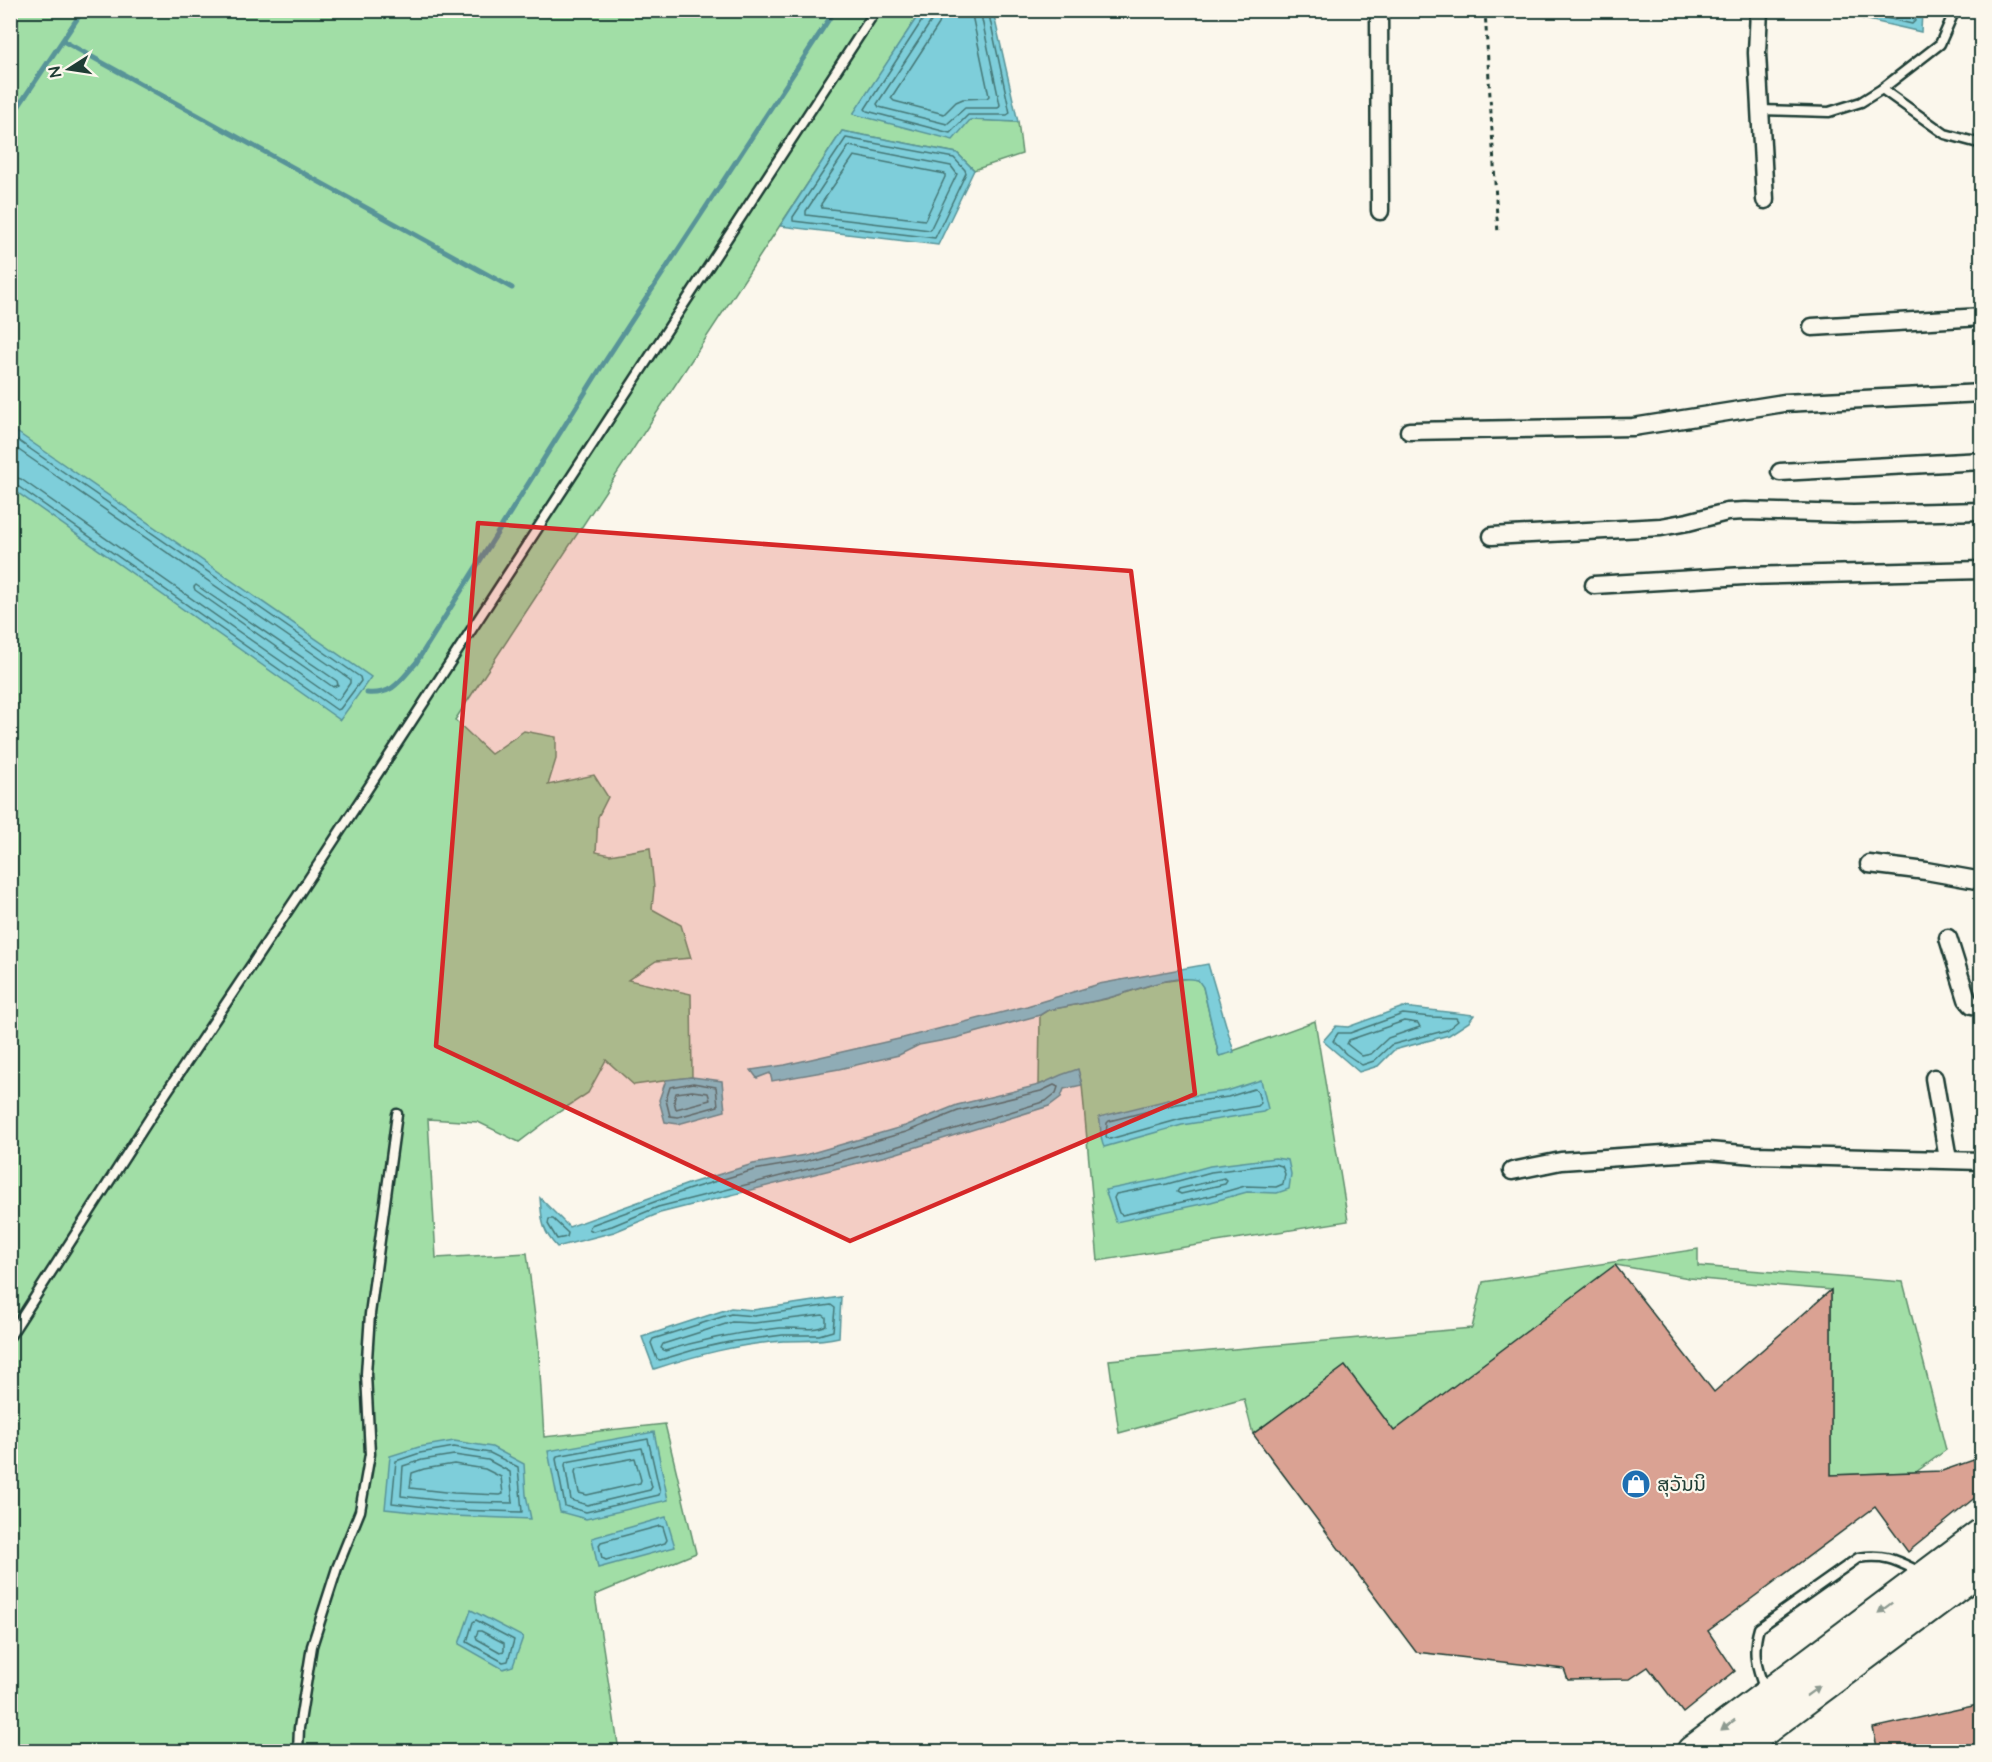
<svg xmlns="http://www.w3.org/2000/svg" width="1992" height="1762" viewBox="0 0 1992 1762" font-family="'Architects Daughter','Noto Sans Lao',sans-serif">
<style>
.green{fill:#a1dea6;stroke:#608e6d;stroke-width:1.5}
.water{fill:#7eceda;stroke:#589498;stroke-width:1.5}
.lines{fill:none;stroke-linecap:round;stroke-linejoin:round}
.shore{stroke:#457776;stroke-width:1.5}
.stream{stroke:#589498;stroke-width:5}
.building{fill:#daa293;stroke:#1f3d34;stroke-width:1.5}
.lane-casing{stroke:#1f3d34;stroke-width:13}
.street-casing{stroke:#1f3d34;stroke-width:21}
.highway-casing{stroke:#1f3d34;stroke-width:36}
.path{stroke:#1f3d34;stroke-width:3;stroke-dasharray:4.5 4.5;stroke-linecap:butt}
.lane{stroke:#fbf7ec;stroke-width:8}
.street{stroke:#fbf7ec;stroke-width:16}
.highway{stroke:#fbf7ec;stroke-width:32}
.oneway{fill:#8d9a90}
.marked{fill:#d62828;fill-opacity:0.2;stroke:#d62828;stroke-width:4.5;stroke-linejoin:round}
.labels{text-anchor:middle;stroke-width:4.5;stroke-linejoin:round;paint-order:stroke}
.poi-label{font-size:20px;fill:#1f3d34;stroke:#fbf7ec;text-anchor:start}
</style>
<rect width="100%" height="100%" fill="#fbf7ec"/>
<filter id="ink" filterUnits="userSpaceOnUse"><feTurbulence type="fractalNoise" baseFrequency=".0167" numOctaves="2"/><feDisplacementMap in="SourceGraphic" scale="12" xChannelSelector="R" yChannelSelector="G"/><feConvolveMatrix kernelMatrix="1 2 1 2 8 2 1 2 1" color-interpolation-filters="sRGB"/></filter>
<g filter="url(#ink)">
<!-- green -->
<g class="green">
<path d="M 11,11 L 921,11 L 854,114 L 1018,122 L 1022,154 L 974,170 L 957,153 L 842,131 L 455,720 L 491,754 L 524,731 L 556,737 L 556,759 L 548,785 L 594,775 L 608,797 L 598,817 L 596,852 L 610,855 L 650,848 L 654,888 L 652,909 L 681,925 L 691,958 L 656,961 L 628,980 L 691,994 L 692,1077 L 634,1085 L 606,1060 L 588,1093 L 556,1114 L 519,1142 L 478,1122 L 428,1119 L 436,1258 L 527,1253 L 538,1341 L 544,1437 L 665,1424 L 696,1553 L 595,1595 L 619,1751 L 11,1752 Z"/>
<path d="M 1189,978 L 1199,980 L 1203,987 L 1219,1056 L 1315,1021 L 1348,1221 L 1098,1261 L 1082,1085 L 1078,1070 L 1039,1085 L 1040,1015 L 1048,1010 L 1106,999 L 1160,982 Z"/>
<path d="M 1698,1249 L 1698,1266 L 1903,1282 L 1946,1450 L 1916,1472 L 1831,1475 L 1831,1290 L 1689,1278 L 1616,1265 L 1394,1431 L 1345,1366 L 1253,1434 L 1244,1399 L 1119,1433 L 1109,1360 L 1472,1328 L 1483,1282 Z"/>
</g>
<!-- water -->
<g class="water">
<path d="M 921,11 L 993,11 L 1018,122 L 970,120 L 953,140 L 853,114 Z"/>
<path d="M 1856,11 L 1922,11 L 1921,32 L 1855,17 Z"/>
<path d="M 842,131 L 957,153 L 974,170 L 938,245 L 780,226 Z"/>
<path d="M 11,428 L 371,677 L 340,720 L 11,488 Z"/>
<path d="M 1208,964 L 1234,1052 L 1219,1056 L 1203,987 L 1198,980 C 1169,974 1136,991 1108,998 C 1088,1003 1068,1006 1048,1010 L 1040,1015 L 956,1038 L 919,1045 L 899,1055 L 839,1069 L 772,1081 L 770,1073 L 757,1078 L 751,1070 L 785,1065 L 903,1038 L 1027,1006 L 1099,984 Z"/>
<path d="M 1403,1007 L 1474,1015 L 1469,1022 L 1449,1035 L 1394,1050 L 1378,1066 L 1359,1072 L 1323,1041 L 1336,1026 L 1348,1027 Z"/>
<path d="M 1078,1069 L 1082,1085 L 1064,1089 L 1061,1097 L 1049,1106 L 894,1154 L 660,1213 L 614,1232 L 557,1247 C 541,1230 542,1219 540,1198 L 569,1227 L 688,1184 L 753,1164 L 805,1155 L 905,1126 L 957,1105 L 1039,1085 L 1061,1075 Z"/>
<path d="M 692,1077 L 722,1081 L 725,1111 L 678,1124 L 665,1122 L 659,1100 L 666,1080 Z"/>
<path d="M 1261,1080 L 1268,1109 L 1263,1112 L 1182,1125 L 1104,1147 C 1099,1137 1102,1128 1099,1117 L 1176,1098 L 1227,1091 Z"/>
<path d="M 1275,1158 L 1288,1160 L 1291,1174 L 1289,1189 L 1277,1193 L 1247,1192 L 1211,1202 L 1116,1222 L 1105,1190 L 1166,1178 L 1210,1166 Z"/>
<path d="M 841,1297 L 839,1337 C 819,1342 803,1340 783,1341 C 738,1344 697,1355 654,1369 L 642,1337 L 731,1308 L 753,1310 Z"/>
<path d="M 654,1432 L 668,1500 L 586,1519 L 560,1512 L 548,1451 Z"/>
<path d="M 454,1441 L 492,1447 L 524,1464 L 526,1495 L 531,1519 L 452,1516 L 385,1509 L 390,1456 L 419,1447 Z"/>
<path d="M 666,1517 L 675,1547 L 598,1568 L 592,1538 Z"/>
<path d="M 471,1610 L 523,1637 L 513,1666 L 503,1669 L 459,1644 Z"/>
</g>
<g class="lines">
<!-- shore -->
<g class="shore">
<path d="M 926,10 L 925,16 L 865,109 L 867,111 L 950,133 L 968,115 L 1007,115 L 1010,113 L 988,10"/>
<path d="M 934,10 L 932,20 L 877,104 L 879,107 L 947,124 L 965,108 L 998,108 L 1000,105 L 980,10"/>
<path d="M 943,10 L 939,24 L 891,98 L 894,101 L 944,114 L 956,102 L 963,99 L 987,98 L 989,96 L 971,10"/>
<path d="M 1861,10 L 1864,13 L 1912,24 L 1915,21 L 1916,10"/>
<path d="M 846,138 L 954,158 L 965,170 L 966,173 L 935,238 L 793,221 L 793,217 Z"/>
<path d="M 849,146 L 951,166 L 957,174 L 930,230 L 806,215 L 806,211 Z"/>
<path d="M 854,156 L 945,174 L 945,177 L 925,220 L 822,208 L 821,204 Z"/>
<path d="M 10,435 L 360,677 L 361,681 L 340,709 L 337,710 L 16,485 L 10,484"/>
<path d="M 10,444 L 350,679 L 350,683 L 339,699 L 335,699 L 21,479 L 10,476"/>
<path d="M 196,585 L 337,681 L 338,685 L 333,687 L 195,590 L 194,587 Z"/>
<path d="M 1403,1014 L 1431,1017 L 1456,1018 L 1458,1021 L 1447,1030 L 1391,1045 L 1374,1061 L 1362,1065 L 1346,1054 L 1333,1041 L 1338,1033 L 1350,1033 Z"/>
<path d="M 1404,1021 L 1418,1023 L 1420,1027 L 1388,1038 L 1371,1054 L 1362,1056 L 1347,1044 L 1349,1040 Z"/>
<path d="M 693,1083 L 716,1087 L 718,1106 L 678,1117 L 670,1116 L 666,1100 L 670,1087 Z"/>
<path d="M 1054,1085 L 1058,1087 L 1056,1093 L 1046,1101 L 892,1148 L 658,1207 L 612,1226 L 593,1231 L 589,1229 L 591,1225 L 690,1189 L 754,1170 L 806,1161 L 906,1132 L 958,1111 L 1041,1091 Z"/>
<path d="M 1254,1089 L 1257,1090 L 1261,1103 L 1258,1106 L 1181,1119 L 1110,1139 L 1106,1137 L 1107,1123 L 1109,1121 L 1177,1104 L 1228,1097 Z"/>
<path d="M 692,1091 L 708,1093 L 710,1100 L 676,1109 L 674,1101 L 676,1093 Z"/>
<path d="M 1274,1164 L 1282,1166 L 1285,1174 L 1283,1184 L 1276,1187 L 1245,1186 L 1210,1196 L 1122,1215 L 1119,1213 L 1114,1198 L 1116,1194 L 1167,1184 L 1211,1172 Z"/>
<path d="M 1224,1178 L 1227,1181 L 1225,1184 L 1181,1194 L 1177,1192 L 1179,1189 Z"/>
<path d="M 549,1219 L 553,1219 L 568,1233 L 567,1237 L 557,1239 L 548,1224 Z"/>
<path d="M 831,1305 L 835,1308 L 833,1331 L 819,1335 L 783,1335 L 729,1342 L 697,1349 L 660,1360 L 657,1359 L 651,1343 L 653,1339 L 731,1314 L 754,1316 Z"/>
<path d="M 823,1315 L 826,1317 L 826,1325 C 814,1332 794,1327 780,1328 C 740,1332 703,1339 665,1351 L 661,1348 L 663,1344 L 732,1322 L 754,1323 Z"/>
<path d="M 648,1439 L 660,1492 L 659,1495 L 586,1512 L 565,1506 L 556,1459 L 557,1456 Z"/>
<path d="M 454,1447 L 490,1453 L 518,1467 L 522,1512 L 453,1510 L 392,1503 L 396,1461 L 420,1453 Z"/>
<path d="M 642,1448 L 652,1487 L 650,1490 L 587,1505 L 571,1500 L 565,1465 L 566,1462 Z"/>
<path d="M 454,1455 L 488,1460 L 510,1472 L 513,1503 L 453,1502 L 401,1496 L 403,1466 L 422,1460 Z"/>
<path d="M 635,1458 L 641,1480 L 640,1483 L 587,1495 L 579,1493 L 575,1472 L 576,1469 Z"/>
<path d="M 454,1464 L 485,1469 L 501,1477 L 503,1494 L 500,1495 L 454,1493 L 410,1488 L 412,1473 L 424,1469 Z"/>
<path d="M 660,1526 L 663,1527 L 667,1540 L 665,1543 L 606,1560 L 602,1558 L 599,1545 L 601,1542 Z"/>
<path d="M 476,1620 L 514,1640 L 508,1661 L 503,1662 L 467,1642 L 473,1622 Z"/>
<path d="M 478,1631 L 481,1631 L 504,1643 L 504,1651 L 500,1652 L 477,1639 L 476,1636 Z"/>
</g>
<!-- stream -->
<g class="stream">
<path d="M 63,41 L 512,288"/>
<path d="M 10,119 L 83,10"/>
<path d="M 367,693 C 393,695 400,681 416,663 L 600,369 L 835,10"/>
</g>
</g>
<!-- building -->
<g class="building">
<path d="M 1615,1265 L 1714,1392 L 1831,1290 L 1831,1475 L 1942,1471 L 1982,1457 L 1982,1492 L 1908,1552 L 1875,1507 L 1708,1631 L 1735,1671 L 1683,1713 L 1648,1667 L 1630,1679 L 1568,1680 L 1564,1669 L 1416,1652 L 1253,1434 L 1345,1366 L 1394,1431 Z"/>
<path d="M 1982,1704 L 1982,1752 L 1878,1752 L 1873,1728 Z"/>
</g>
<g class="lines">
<!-- lane casing -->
<g class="lane-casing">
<g id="lane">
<path d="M 1882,89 L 1945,134 L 1982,144"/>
<path d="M 1760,110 L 1829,112 L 1861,102 L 1882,89 L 1940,44 L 1955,10"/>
<path d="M 10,1336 L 166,1093 L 297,897 L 876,10"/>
<path d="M 1765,1690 C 1756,1667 1752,1652 1759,1628 L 1858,1558 C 1886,1554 1895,1560 1920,1572"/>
<path d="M 298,1752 L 299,1728 L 312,1646 L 337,1568 L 360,1511 L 370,1454 L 366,1374 L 370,1314 L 397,1114"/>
</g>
</g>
<!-- street casing -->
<g class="street-casing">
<g id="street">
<path d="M 1379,10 L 1380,211"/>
<path d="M 1759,10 L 1757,53 L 1765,200"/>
<path d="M 1812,327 L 1982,317"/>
<path d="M 1409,431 L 1633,427 L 1784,403 L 1982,393"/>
<path d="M 1780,472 L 1982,461"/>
<path d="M 1492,536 L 1661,527 L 1688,522 L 1727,512 L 1745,511 L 1853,514 L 1982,511"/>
<path d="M 1594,585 L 1744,576 L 1982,570"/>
<path d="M 1869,864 L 1926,871 L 1982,881"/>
<path d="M 1948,938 L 1967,999 L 1972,1005 L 1982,1007"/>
<path d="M 1934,1078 L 1948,1159"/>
<path d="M 1512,1171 L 1561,1161 L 1708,1151 L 1755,1155 L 1982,1161"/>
</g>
</g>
<!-- highway casing -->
<g class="highway-casing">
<g id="highway">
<path d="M 1693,1752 L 1982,1535"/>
<path d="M 1733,1752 L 1982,1566"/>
</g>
</g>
<!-- path -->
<path class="path" d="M 1485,10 L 1498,234"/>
<!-- lane -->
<use href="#lane" class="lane"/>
<!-- street -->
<use href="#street" class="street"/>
<!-- highway -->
<use href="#highway" class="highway"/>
</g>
<!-- one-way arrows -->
<defs><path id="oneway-solid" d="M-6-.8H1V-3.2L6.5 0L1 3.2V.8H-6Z" transform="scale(1.5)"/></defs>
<g class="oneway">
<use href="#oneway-solid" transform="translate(1885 1608) rotate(143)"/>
<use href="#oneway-solid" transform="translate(1813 1691) rotate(-36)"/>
<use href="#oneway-solid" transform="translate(1728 1725) rotate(143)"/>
</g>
</g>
<!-- marked area -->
<path class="marked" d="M 478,523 L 1131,571 L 1195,1094 L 850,1241 L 436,1046 Z"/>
<!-- icons -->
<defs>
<g id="shop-disc" transform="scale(1.5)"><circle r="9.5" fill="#1f6fb2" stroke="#fbf7ec"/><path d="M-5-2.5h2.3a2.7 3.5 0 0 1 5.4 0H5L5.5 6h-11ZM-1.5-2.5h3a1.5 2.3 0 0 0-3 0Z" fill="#fff"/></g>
</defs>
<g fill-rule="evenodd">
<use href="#shop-disc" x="1636" y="1484"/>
</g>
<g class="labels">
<!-- poi labels -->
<g class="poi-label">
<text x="1657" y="1491">ສຸວັນນິ</text>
</g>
</g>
<!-- margin -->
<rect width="1992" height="1762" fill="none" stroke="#fbf7ec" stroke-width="36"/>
<rect x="18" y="18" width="1956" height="1726" fill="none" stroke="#1f3d34" stroke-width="2" filter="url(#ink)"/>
<!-- north arrow -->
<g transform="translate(69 69) rotate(258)" stroke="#fbf7ec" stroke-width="4.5" paint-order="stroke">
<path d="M0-4.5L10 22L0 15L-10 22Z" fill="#1f3d34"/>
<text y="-9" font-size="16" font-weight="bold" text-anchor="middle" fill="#1f3d34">N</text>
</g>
</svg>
